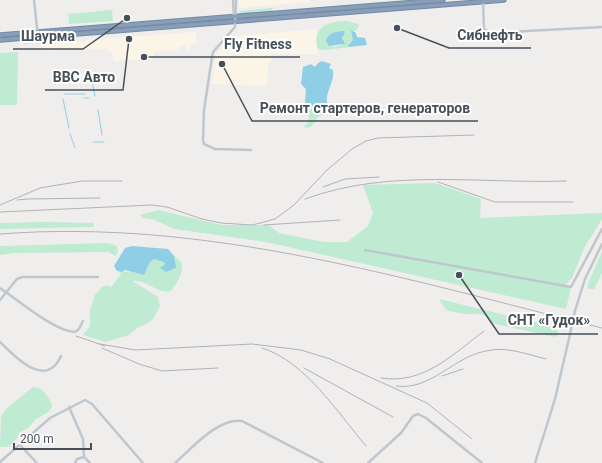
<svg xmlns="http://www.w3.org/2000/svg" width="602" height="463" viewBox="0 0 602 463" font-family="Roboto,sans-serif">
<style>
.commercial{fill:#faf5e7}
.green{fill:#beebd1;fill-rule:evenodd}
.water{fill:#8ecfe5}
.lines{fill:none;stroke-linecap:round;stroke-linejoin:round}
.stream{stroke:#8ecfe5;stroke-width:1}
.highway-casing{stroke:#7389a4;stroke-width:5.5}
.minor{stroke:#bfc7ce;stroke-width:2.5}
.highway{stroke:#889eb9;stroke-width:3.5}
.rail{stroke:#b0b2b7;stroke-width:1}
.minor-bridge{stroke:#bfc7ce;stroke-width:2.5}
.leader{fill:none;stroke:#475059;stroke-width:1.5}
.callout-dot{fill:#475059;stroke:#fff;stroke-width:1.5}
.callout-label{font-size:14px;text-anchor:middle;font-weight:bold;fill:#475059;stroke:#fff;stroke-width:4;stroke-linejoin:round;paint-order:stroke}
</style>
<rect width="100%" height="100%" fill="#f0eded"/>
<!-- commercial -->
<g class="commercial">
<path d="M 239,0 L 308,0 L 309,2 L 239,8 Z"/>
<path d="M 316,29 L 318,54 L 272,54 L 271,63 L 268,63 L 267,86 L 212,84 L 216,54 L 232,36 Z"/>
<path d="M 196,32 L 197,44 L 190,44 L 190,51 L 188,52 L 186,46 L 179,47 L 179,50 L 154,52 L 154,59 L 113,61 L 113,53 L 109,52 L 108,49 L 42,50 L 42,43 L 81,41 L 84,44 L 86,40 Z"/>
</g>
<!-- green -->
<g class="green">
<path d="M 272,8 L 273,11 L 242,14 L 239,11 Z"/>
<path d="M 112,10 L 113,21 L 69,24 L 68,14 Z"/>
<path d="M 347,21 L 358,24 L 359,26 L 355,31 L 350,32 L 353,34 L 353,40 L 348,44 L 349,47 L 326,50 L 318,49 C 316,45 316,40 317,36 C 321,22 334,22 347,21 ZM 340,31 L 343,34 L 343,45 L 333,47 L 326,41 C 329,33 333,32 340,31 Z"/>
<path d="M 18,52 L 17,105 L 0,105 L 0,53 Z"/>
<path d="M 327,103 L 329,106 L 324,114 L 318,117 L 311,127 L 305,128 L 304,126 L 307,124 L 309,118 L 308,109 L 322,107 Z"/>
<path d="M 435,183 L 481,199 L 480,218 L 602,213 L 602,219 L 584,248 L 572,278 L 565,285 L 571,287 L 566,309 L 266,242 L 175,229 L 152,219 L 143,218 L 140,215 L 158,210 L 222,225 L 265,225 L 270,226 L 279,233 L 324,242 L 347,242 L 368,226 L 373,213 L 363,185 Z"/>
<path d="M 43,222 L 94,223 L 94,227 L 0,229 L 0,223 Z"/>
<path d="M 108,243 L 117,246 L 118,252 L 115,256 L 109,252 L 15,253 L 0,255 L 0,246 Z"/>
<path d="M 602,251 L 602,273 L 594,289 L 589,289 L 587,286 Z"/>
<path d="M 174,256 C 176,258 180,260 181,263 C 185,271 176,285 171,291 C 159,295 145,278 132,281 L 158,297 L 160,306 L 153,319 L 146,324 L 137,328 L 129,335 L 106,342 L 83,335 L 90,326 L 90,310 L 95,295 L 102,287 L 107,285 L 111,287 L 121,274 L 120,272 C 128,270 136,274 145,273 L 151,260 L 157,259 L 164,262 L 165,264 L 162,266 L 165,269 L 175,270 Z"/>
<path d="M 439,299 L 555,327 L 558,332 L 556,337 L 491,323 C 483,310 478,315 466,314 C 459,313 453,312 446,310 Z"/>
<path d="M 33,387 C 44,388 47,395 52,405 L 50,411 L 36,419 L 28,428 L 19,433 L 17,438 L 8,447 L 0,447 L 1,416 L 6,409 Z"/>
</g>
<!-- water -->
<g class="water">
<path d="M 351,30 L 356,33 L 357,37 L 365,38 L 367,45 L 349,47 L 348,45 L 353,40 Z"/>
<path d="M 343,31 L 345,32 L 342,38 L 345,44 L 329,46 L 326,41 C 329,32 334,32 343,31 Z"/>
<path d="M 322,61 L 331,64 L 329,68 L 333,70 C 335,81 325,92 327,103 L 322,107 L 309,108 L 308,112 L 305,102 L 306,89 L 301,84 L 303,67 L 311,64 L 315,67 L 318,63 Z"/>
<path d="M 132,246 L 168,249 L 174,256 L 176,268 L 166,272 L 160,268 L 165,264 L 164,262 L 154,259 L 150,262 L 144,275 L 125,270 L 122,272 L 117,271 L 114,266 L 125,248 Z"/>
</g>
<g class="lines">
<!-- stream -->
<g class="stream">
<path d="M 40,42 L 54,41"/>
<path d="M 25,43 L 35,42"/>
<path d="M 91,77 L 91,79"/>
<path d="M 92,82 L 95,96"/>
<path d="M 64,94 L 85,94"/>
<path d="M 84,98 L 89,98"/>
<path d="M 63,99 L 69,128"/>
<path d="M 98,110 L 102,135"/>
<path d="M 70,134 L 75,148"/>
<path d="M 93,142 L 104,142"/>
</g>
<!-- highway casing -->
<g class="highway-casing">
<g id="highway">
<path d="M 0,35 L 443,0"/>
<path d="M 0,40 L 504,0"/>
</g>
</g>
<!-- minor -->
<g class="minor">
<path d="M 34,0 L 38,37"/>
<path d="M 233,0 L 234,17"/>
<path d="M 236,0 L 235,27 L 213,52 L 212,57 L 204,110 L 203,140 L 204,144 L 215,149 L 251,150"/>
<path d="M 483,2 L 484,29 L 491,33 L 602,27"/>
<path d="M 365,250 L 571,287 L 602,229"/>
<path d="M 0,288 C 18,300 54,331 75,332 L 79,329 L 83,321"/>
<path d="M 0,300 L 17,279 L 22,277 L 98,277"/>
<path d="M 575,311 L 585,279 L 602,244"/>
<path d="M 0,342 C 15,357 46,390 61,356"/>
<path d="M 69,407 L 83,439 L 84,457 L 90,463"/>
<path d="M 20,445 L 37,463"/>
<path d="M 0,462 L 50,418 L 85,400 L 92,404 L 143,463"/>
<path d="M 75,463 L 77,459 L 84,457"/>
<path d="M 175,463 C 192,448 219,417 242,421 L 323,463"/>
<path d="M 368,463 L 401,433 L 413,416 L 418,414 L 426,418 L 482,463"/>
<path d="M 535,463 L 555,399 L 570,334"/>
</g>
<!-- highway -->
<use href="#highway" class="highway"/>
<!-- rail -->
<g class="rail">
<path d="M 438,182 L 495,202 L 573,202"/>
<path d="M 323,187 L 345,179 L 379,177"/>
<path d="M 305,199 C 389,168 479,184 566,181"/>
<path d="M 17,200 L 27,199 L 100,198"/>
<path d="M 0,205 L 40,188 L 82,181 L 122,181"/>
<path d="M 0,212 L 152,205 L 167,207 L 202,219 L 221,223 L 252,225 L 264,222 L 275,219 L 294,205 L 327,170 L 352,149 L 366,141 L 378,138 L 474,135"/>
<path d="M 264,225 L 340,220"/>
<path d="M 0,234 C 206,218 405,279 602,328"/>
<path d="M 76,336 L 105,346"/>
<path d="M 100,344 L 135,350 L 252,344 L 301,350 L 330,359 L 427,403 L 472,439"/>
<path d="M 102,348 L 139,364 L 162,371 L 218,368"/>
<path d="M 262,348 C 306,362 337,412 366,446"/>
<path d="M 304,368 L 393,417"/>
<path d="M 442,376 L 463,369"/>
<path d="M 381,378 C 423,385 452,355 484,331"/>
<path d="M 396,386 C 431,391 453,357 486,351 C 506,346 526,354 546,359"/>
</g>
<!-- minor-bridge -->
<path class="minor-bridge" d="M 570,334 L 575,311"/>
</g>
<!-- callouts -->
<path class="leader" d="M397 28L449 48H531M127 18L83 49H13M144 57L216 57H300M129 39L123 90H45M222 64L252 121H478M459 275L499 334H598"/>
<g class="callout-dot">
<circle cx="397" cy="28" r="4"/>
<circle cx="127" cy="18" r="4"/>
<circle cx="144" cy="57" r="4"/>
<circle cx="129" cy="39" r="4"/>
<circle cx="222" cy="64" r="4"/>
<circle cx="459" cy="275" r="4"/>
</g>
<g class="callout-label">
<text x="490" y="40">Сибнефть</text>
<text x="48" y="41">Шаурма</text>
<text x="258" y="49">Fly Fitness</text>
<text x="84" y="82">ВВС Авто</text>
<text x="365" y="113">Ремонт стартеров, генераторов</text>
<text x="549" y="325">СНТ «Гудок»</text>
</g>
<!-- scale -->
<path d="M14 443v6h77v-6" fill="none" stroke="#475059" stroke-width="2"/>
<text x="20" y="443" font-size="12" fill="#475059" stroke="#ffffff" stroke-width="3" paint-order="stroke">200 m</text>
</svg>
